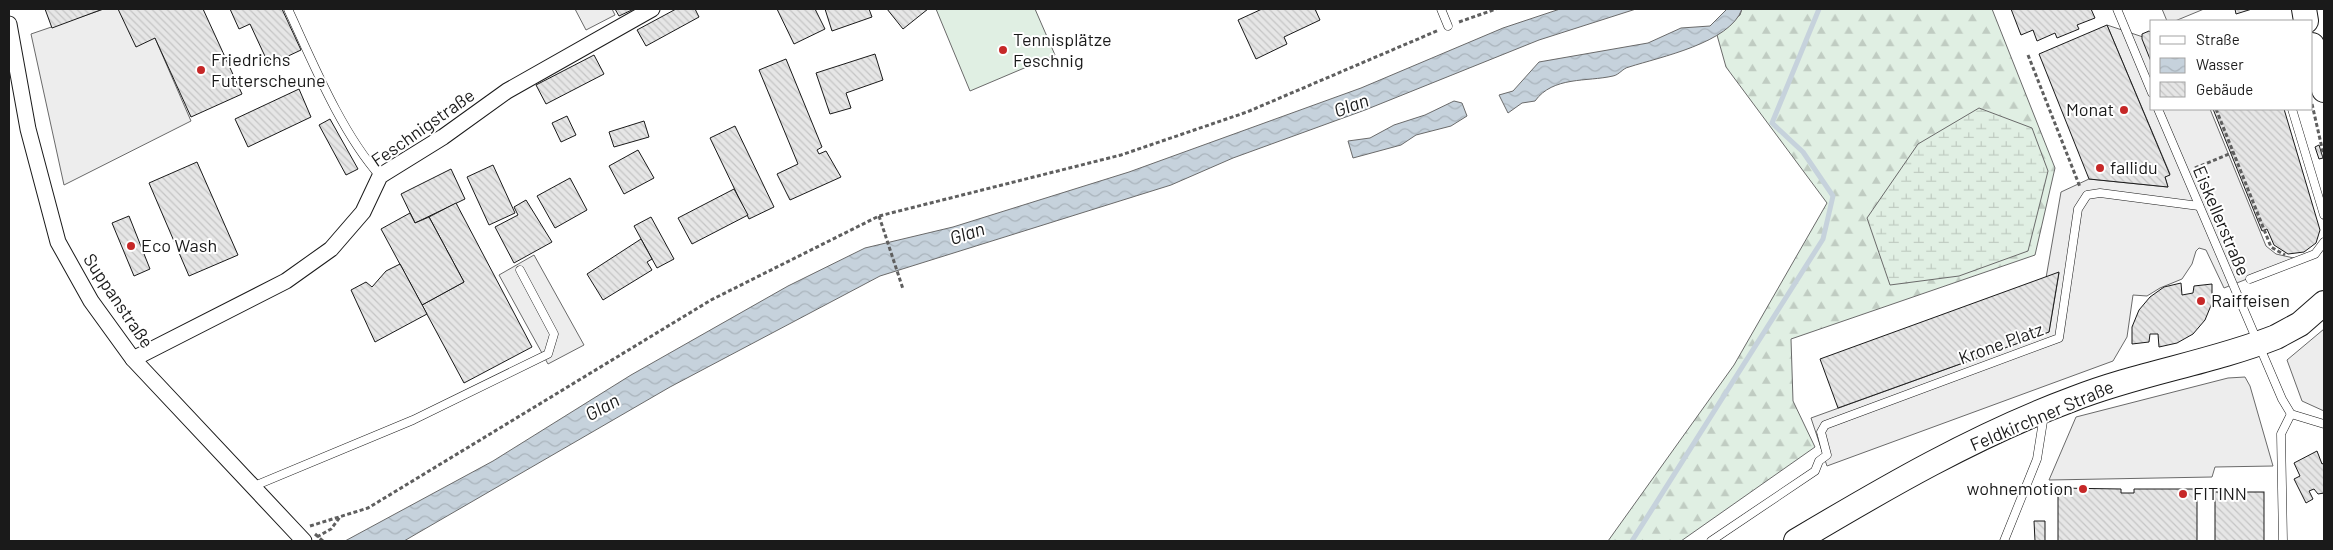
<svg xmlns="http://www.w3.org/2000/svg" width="2333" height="550" viewBox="0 0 2333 550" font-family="Barlow,sans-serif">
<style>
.forest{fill:url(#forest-firs);stroke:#6a6a6a}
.wetland{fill:url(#wetland-marsh);stroke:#6a6a6a}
.pitch{fill:#e0efe3;stroke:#6a6a6a}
.parking{fill:#ededed;stroke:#6a6a6a}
.water{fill:url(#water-waves);stroke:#6a6a6a}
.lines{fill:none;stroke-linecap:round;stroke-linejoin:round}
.stream{stroke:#c6d2dc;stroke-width:5}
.building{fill:url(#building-back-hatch);stroke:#1a1a1a}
.lane-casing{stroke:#1a1a1a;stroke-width:9}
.street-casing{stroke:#1a1a1a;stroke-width:17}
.primary-casing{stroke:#1a1a1a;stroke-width:26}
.path{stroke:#5f5f5f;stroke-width:3;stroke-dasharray:4 2.5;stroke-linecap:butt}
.lane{stroke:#fff;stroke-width:8}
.street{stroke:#fff;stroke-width:15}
.primary{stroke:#fff;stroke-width:24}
.path-bridge{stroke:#5f5f5f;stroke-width:3;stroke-dasharray:4 2.5;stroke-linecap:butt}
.poi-dot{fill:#c62828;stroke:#fff;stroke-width:2}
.labels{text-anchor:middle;stroke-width:4;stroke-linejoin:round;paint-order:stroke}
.poi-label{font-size:18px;fill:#1a1a1a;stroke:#fff;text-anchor:start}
.street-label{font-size:18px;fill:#1a1a1a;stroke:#fff}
.water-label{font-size:19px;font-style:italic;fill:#1a1a1a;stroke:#fff}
</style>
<defs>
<pattern id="forest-firs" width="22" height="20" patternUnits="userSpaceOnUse" patternTransform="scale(1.25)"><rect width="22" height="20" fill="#e0efe3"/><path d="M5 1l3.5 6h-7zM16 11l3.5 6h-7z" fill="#c0ccc2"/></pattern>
<pattern id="wetland-marsh" width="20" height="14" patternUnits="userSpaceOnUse" patternTransform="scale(1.25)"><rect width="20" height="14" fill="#e0efe3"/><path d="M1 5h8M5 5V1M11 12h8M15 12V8" fill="none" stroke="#c0ccc2"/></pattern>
<pattern id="water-waves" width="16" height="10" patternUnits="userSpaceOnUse" patternTransform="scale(1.25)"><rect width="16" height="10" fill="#c6d2dc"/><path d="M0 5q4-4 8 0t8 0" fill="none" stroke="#aab4bc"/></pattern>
<pattern id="building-back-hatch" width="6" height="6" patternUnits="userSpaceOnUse" patternTransform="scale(1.25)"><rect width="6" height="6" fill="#e6e6e6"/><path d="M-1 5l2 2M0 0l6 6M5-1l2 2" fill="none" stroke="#c5c5c5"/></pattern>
</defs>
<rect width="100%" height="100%" fill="#fff"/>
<!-- forest -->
<path class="forest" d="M 1742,9 L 1992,9 L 2055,168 L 2035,255 L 1791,339 L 1793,401 L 1815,447 L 1681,541 L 1608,541 L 1734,365 L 1827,203 L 1726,67 L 1717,35 L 1740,15 Z"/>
<!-- wetland -->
<path class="wetland" d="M 1979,108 L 2032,128 L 2048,171 L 2028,251 L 1959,276 L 1890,285 L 1867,218 L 1918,144 Z"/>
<!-- pitch -->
<path class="pitch" d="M 936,9 L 1035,9 L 1055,55 L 970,91 Z"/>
<!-- parking -->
<g class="parking">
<path d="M 104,9 L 122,9 L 155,38 L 191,121 L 64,185 L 31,34 Z"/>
<path d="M 575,9 L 612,9 L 615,15 L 586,30 Z"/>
<path d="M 2162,9 L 2204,9 L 2175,21 L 2167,21 Z"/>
<path d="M 2107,25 L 2152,40 L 2152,109 L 2210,109 L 2266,246 L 2276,254 L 2298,259 L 2224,288 L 2206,250 L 2199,248 L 2196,251 L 2192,264 L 2182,279 L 2160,288 L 2147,296 L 2133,295 L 2127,337 L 2113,361 L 1827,466 L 1811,418 L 2049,332 L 2059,273 L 2046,278 L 2061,192 L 2089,179 L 2168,187 L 2165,177 L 2170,174 Z"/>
<path d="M 534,255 L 584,345 L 548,364 L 499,275 Z"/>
<path d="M 2324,329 L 2324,411 L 2302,401 L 2287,360 Z"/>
<path d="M 2245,377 L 2250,386 L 2273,466 L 2215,467 L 2212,477 L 2049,480 L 2076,417 L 2228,378 Z"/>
</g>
<!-- water -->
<g class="water">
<path d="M 1560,9 L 1636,9 L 1539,40 L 1365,110 L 1233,158 L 1171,185 L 880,276 L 670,387 L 404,541 L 345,541 L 493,461 L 631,375 L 788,286 L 865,248 L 953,227 L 1129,172 L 1361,88 L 1503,28 Z"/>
<path d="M 1727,9 L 1742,9 C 1730,43 1660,57 1629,67 C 1623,68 1619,75 1613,76 C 1587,82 1553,76 1535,101 L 1522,103 L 1508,113 L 1499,95 L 1513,91 L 1539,62 L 1648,43 L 1681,28 L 1710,26 Z"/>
<path d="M 1454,101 L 1462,103 L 1467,116 L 1451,126 L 1416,135 L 1401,145 L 1353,158 L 1348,141 L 1370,138 L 1394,125 L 1425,115 Z"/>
</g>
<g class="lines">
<!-- stream -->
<path class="stream" d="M 1632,541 L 1823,239 L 1833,196 L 1803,152 L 1772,123 L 1819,9"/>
</g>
<!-- building -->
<g class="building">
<path d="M 45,9 L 103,9 L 52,28 Z"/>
<path d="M 118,9 L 203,9 L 242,94 L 191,117 L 155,38 L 136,47 Z"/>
<path d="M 230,9 L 282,9 L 301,50 L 269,65 L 250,24 L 239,29 Z"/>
<path d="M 615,9 L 634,9 L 619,16 Z"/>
<path d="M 676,9 L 695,9 L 699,17 L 646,46 L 637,30 Z"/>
<path d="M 777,9 L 815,9 L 825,29 L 794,44 Z"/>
<path d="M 825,9 L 869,9 L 872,17 L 832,31 Z"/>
<path d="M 887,9 L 928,9 L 903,29 Z"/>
<path d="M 1262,9 L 1315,9 L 1320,20 L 1284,37 L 1287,44 L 1256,59 L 1238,20 Z"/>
<path d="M 2011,9 L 2091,9 L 2095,18 L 2077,25 L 2079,29 L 2057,38 L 2055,33 L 2037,41 L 2033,30 L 2021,35 Z"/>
<path d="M 2235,9 L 2252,9 L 2236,14 Z"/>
<path d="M 2107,25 L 2170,175 L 2165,177 L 2168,187 L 2089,179 L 2039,54 Z"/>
<path d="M 2149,31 L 2152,33 L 2152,64 L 2142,39 L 2142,34 Z"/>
<path d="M 875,54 L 883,80 L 846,93 L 851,108 L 830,114 L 816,73 Z"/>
<path d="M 594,55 L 604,74 L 546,104 L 536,85 Z"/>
<path d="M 786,59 L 822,147 L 817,150 L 819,154 L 826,151 L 841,177 L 790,200 L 777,174 L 798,164 L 759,70 Z"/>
<path d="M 299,89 L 311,117 L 248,147 L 235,119 Z"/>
<path d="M 2213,109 L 2284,109 L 2320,230 L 2316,243 L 2304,252 L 2288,254 L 2274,245 L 2267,229 L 2262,231 Z"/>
<path d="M 567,116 L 576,135 L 561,142 L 552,123 Z"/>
<path d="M 330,119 L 358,169 L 346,175 L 319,125 Z"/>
<path d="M 644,121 L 649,137 L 614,147 L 609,132 Z"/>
<path d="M 735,126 L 774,207 L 749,219 L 710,138 Z"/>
<path d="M 2319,145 L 2323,158 L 2319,159 L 2315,147 Z"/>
<path d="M 638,150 L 654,178 L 624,194 L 609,166 Z"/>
<path d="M 197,162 L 238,255 L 189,276 L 149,183 Z"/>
<path d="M 493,165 L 515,213 L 489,225 L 467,177 Z"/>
<path d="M 451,169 L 465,199 L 415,223 L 401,194 Z"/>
<path d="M 570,178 L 587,210 L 555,228 L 537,196 Z"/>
<path d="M 734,189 L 748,215 L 692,244 L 678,218 Z"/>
<path d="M 526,200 L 552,242 L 514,263 L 495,227 L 518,215 L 514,207 Z"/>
<path d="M 456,203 L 532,347 L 464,383 L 422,305 L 464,282 L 429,217 Z"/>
<path d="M 410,213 L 415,223 L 429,217 L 464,282 L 422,305 L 381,229 Z"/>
<path d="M 129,216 L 150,269 L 134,276 L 112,223 Z"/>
<path d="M 651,217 L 674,259 L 657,268 L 634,226 Z"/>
<path d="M 641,239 L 652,259 L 647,262 L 652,270 L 603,300 L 587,274 Z"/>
<path d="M 400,264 L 427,314 L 375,342 L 351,290 L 366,282 L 372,287 L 386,271 Z"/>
<path d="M 2059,272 L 2049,332 L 1838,408 L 1820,359 Z"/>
<path d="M 2181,283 L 2182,295 L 2193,293 L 2194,286 L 2212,284 L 2212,303 L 2205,320 L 2193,334 L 2177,343 L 2159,347 L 2158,334 L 2150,334 L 2149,342 L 2132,344 L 2132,327 L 2139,310 L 2150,297 L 2164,287 Z"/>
<path d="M 2317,451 L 2322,464 L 2324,463 L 2324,493 L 2318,494 L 2314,489 L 2309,491 L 2313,499 L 2306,503 L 2294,479 L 2300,476 L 2294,463 Z"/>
<path d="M 2058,488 L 2121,489 L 2121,493 L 2134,493 L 2134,489 L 2197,489 L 2197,541 L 2058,541 Z"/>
<rect x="2215" y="492" width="49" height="49"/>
<path d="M 2034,521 L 2045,521 L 2045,541 L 2035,541 Z"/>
</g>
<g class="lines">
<!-- lane casing -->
<g class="lane-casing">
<g id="lane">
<path d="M 288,9 C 313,63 341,132 380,176"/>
<path d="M 1441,9 L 1448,26"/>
<path d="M 2117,9 L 2152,93"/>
<path d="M 2158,109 L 2282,399 L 2291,414 L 2324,424"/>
<path d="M 2292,109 L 2324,215"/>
<path d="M 2250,279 L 2315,254 L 2324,242"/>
<path d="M 252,487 L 413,420 L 548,354 L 554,334 L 520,270"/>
<path d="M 1711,541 L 1815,471 L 1819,461 L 1827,455 L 1821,432 L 1825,425 L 2059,338 L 2078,209 L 2087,195 L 2100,193 L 2199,206"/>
<path d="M 2004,541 L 2037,459 L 2044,415"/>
<path d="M 2283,541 L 2281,434 L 2291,414"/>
</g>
</g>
<!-- street casing -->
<g class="street-casing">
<g id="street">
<path d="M 9,24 L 28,129 L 58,242 L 91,301 L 133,359 L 304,541"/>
<path d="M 133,359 L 286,281 L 331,249 L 363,212 L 380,176 L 443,137 L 507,91 L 652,9"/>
</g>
</g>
<!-- primary casing -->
<g class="primary-casing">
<g id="primary">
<path d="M 2304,9 L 2306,21"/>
<path d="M 2312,45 L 2324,90"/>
<path d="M 1796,541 C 1885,488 1976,435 2073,399 C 2139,373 2210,363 2276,337 L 2300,324 L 2324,303"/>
</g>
</g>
<!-- path -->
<g class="path">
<path d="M 1459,22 L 1496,9"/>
<path d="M 2028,55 L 2080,187"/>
<path d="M 2312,104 L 2324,157"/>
<path d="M 2216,109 L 2271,247 L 2285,255"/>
<path d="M 2195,168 L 2234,152"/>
<path d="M 879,216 L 903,289"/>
<path d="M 310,526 L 368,508 L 711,300 L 879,216 L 1121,155 L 1247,112 L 1439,30"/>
<path d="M 317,537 L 331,529 L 340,517"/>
</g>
<!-- lane -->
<use href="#lane" class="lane"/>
<!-- street -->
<use href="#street" class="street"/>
<!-- primary -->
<use href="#primary" class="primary"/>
<!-- path-bridge -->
<path class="path-bridge" d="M 315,534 L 323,541"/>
</g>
<!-- markers -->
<g class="poi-dot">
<circle cx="1003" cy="50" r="5"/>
<circle cx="201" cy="70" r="5"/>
<circle cx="2124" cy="110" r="5"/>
<circle cx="2100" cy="168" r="5"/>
<circle cx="131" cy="246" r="5"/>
<circle cx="2201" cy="301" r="5"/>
<circle cx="2083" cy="489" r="5"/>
<circle cx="2183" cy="494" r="5"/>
</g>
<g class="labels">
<!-- poi labels -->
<g class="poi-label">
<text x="1013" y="46">Tennisplätze<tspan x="1013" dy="21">Feschnig</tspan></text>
<text x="211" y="66">Friedrichs<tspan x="211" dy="21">Futterscheune</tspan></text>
<text x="2114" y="116" text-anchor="end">Monat</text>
<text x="2110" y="174">fallidu</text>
<text x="141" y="252">Eco Wash</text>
<text x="2211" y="307">Raiffeisen</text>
<text x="2073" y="495" text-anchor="end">wohnemotion</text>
<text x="2193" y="500">FITINN</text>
</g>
<!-- street labels -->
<g class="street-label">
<text transform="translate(423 128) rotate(-35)" y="6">Feschnigstraße</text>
<text transform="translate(2221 221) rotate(67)" y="6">Eiskellerstraße</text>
<text transform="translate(118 301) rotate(56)" y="6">Suppanstraße</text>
<text transform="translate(2001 344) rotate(-20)" y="6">Krone Platz</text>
<text transform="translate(2042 416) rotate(-23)" y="6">Feldkirchner Straße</text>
</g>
<!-- water labels -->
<g class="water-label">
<text transform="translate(1351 105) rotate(-20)" y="7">Glan</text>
<text transform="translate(967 233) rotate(-18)" y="7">Glan</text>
<text transform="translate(602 407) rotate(-29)" y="7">Glan</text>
</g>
</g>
<!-- border -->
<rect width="2333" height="550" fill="none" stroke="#1a1a1a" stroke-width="20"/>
<!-- legend -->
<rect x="2150" y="20" width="162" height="90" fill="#ffffff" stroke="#a3a3a3"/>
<rect x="2160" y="36" width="25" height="8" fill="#ffffff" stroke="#a3a3a3"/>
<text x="2196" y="45" font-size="15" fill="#1a1a1a">Straße</text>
<rect x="2160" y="58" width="25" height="15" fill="url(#water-waves)" stroke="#a3a3a3"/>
<text x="2196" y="70" font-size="15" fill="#1a1a1a">Wasser</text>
<rect x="2160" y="82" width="25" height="15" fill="url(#building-back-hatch)" stroke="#a3a3a3"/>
<text x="2196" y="95" font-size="15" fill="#1a1a1a">Gebäude</text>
</svg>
